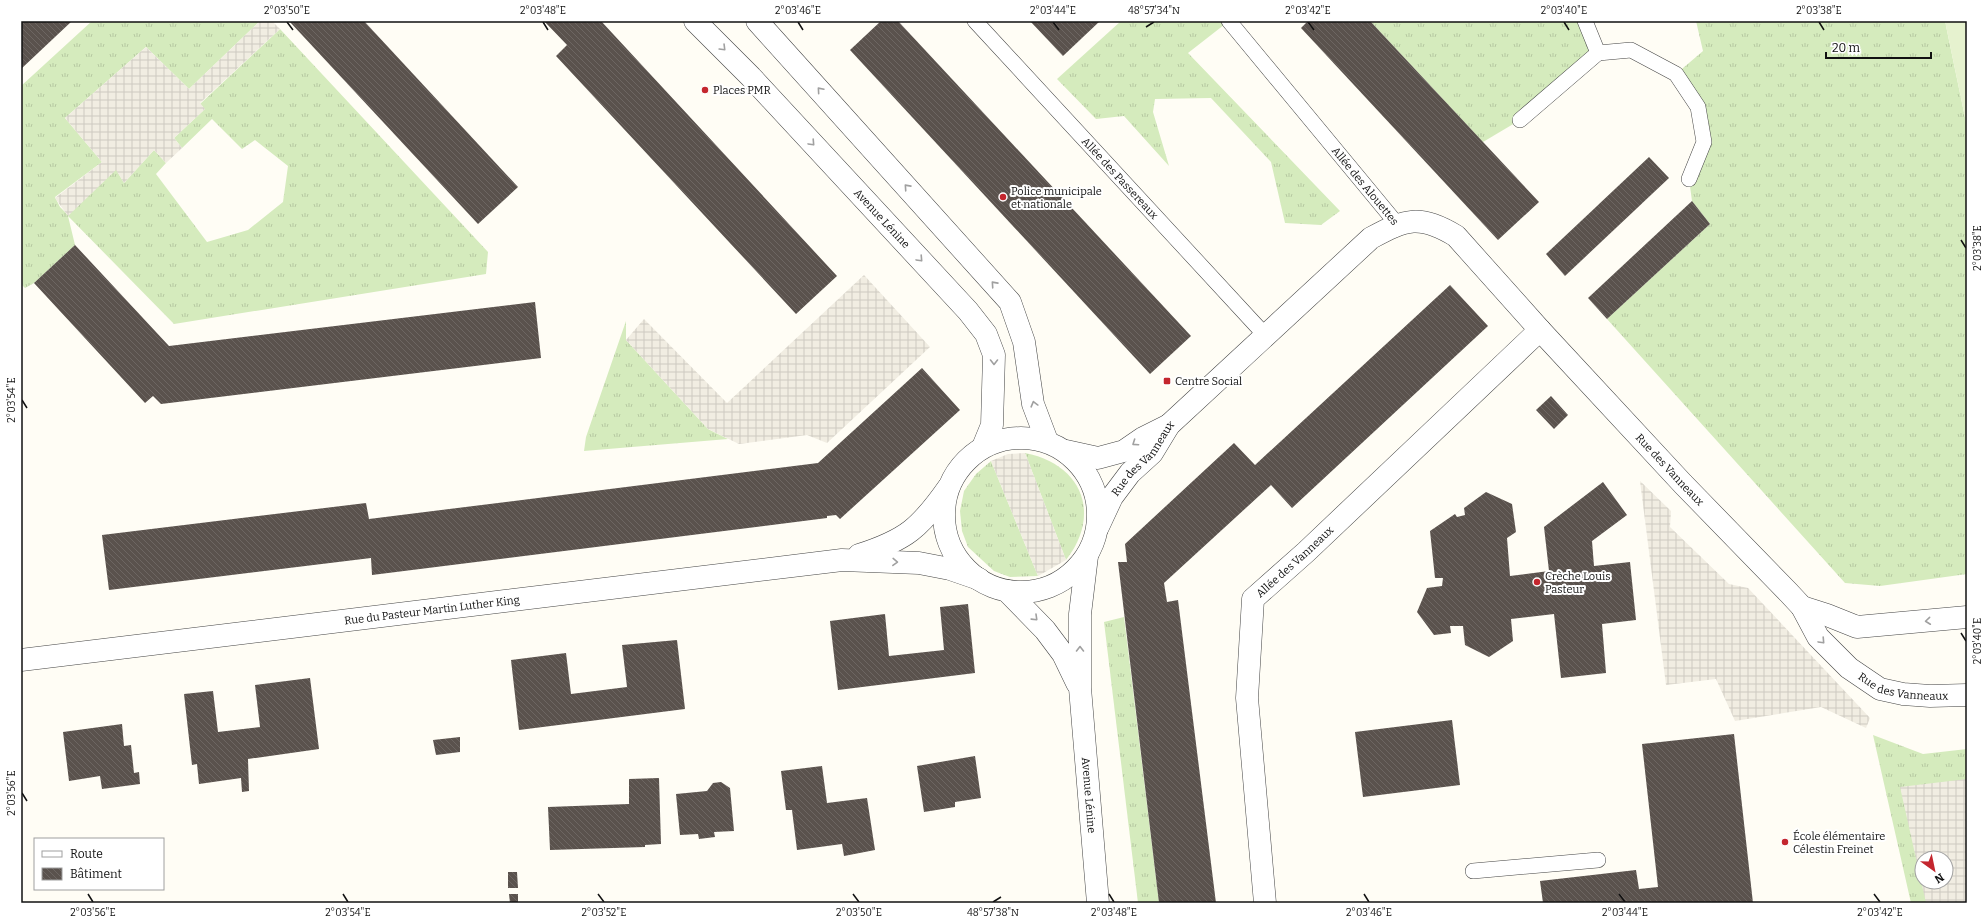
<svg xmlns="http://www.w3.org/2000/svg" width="1988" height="924" viewBox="0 0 1988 924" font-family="Bitter,serif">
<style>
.grass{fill:url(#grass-tufts);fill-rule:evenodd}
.pitch{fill:#e6f2cf}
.plaza{fill:url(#plaza-grid);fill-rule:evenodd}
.building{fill:url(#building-back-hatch)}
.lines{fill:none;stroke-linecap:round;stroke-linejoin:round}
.service-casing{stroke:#444;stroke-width:16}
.minor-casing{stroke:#444;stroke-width:23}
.tertiary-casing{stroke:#444;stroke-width:23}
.service{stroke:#fff;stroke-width:15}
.minor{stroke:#fff;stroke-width:22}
.tertiary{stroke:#fff;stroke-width:22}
.oneway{stroke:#a0a0a0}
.ticks{fill:none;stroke:#111;stroke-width:1.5}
.poi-dot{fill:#c4262e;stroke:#fff;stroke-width:1.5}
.labels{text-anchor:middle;stroke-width:4;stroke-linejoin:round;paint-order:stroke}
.poi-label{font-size:11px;fill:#111;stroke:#fff;text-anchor:start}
.street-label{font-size:11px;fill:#111;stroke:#fff}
.neatline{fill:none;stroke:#111;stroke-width:1.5}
.ticks-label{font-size:10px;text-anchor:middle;fill:#111}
</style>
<defs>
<pattern id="grass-tufts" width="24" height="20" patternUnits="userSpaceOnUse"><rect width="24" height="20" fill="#d5ebbd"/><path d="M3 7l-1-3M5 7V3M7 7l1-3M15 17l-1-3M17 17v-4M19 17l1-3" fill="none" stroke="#b6c8a1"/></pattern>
<pattern id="plaza-grid" width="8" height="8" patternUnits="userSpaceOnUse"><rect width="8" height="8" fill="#f1ede2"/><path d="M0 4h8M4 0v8" fill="none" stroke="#cecac1"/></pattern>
<pattern id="building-back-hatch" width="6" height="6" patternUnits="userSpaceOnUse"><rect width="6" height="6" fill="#5a524d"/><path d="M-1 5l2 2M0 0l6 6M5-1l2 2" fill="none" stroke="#6d6662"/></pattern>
</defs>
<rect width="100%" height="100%" fill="#fffdf5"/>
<!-- grass -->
<g class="grass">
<path d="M 92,21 L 260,21 L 189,89 L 146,47 L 65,118 L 102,162 L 55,197 L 60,207 L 68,215 L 116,169 L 124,183 L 154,150 L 166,163 L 156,174 L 207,242 L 248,230 L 283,202 L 288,166 L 255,140 L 242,149 L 212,119 L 182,148 L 174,138 L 205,109 L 200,104 L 280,29 L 488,252 L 486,274 L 174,324 L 68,216 L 75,245 L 34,283 L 25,288 L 21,284 L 21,86 Z"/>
<path d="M 1121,21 L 1229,21 L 1188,53 L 1340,211 L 1321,225 L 1285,223 L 1271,162 L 1211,98 L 1155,99 L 1153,112 L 1169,166 L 1124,116 L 1096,119 L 1057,79 Z"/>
<path d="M 1370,21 L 1585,21 L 1598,53 L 1520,120 L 1483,142 Z"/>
<path d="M 1696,21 L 1945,21 L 1967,127 L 1967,574 L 1880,586 L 1845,583 L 1607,319 L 1710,224 L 1692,201 L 1689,179 L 1704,142 L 1676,74 L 1703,51 Z"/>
<path d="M 626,321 L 626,340 L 708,429 L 728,439 L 584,451 L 586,437 Z"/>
<path d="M 1025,453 C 1082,464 1102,514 1066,560 Z"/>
<path d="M 991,461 L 1038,576 L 1010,577 L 994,571 L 968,547 L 962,531 L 960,511 L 964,491 L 976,474 Z"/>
<path d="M 1124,617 L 1159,903 L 1138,903 L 1104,622 Z"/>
<path d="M 1873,735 L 1923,754 L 1967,749 L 1967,903 L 1911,903 ZM 1922,858 L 1946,858 L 1946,882 L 1922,882 Z"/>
</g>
<!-- pitch -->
<path class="pitch" d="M 1945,21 L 1967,21 L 1967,127 Z"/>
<!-- plaza -->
<g class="plaza">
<path d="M 260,21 L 272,21 L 280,29 L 200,103 L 205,109 L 174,138 L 182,148 L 166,163 L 154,150 L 124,183 L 116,170 L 68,216 L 55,198 L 102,162 L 65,118 L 146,47 L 189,89 Z"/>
<path d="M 864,275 L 930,347 L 827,443 L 807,435 L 739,444 L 708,429 L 626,340 L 644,319 L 727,403 Z"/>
<path d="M 1025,453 L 1066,560 L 1038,576 L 991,461 L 1008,454 Z"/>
<path d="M 1640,481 L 1671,511 L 1670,527 L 1729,584 L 1748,588 L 1870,718 L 1866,728 L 1821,707 L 1735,721 L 1716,679 L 1666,685 Z"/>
<path d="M 1967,779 L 1967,903 L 1926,903 L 1900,787 ZM 1922,858 L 1946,858 L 1946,882 L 1922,882 Z"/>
</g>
<!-- building -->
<g class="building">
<path d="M 21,21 L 72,21 L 21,69 Z"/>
<path d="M 289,21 L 364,21 L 518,187 L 478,224 Z"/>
<path d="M 544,21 L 601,21 L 837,276 L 796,314 L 556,56 L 567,45 Z"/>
<path d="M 881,21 L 898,21 L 1191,336 L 1150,374 L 850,50 Z"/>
<path d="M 1030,21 L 1100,21 L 1063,56 Z"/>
<path d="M 1308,21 L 1370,21 L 1539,202 L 1498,240 L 1301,28 Z"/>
<path d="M 1649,157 L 1669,178 L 1565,276 L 1546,254 Z"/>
<path d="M 1692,201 L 1710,224 L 1607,319 L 1588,298 Z"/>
<path d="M 75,245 L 169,346 L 535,302 L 541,358 L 161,404 L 153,396 L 145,403 L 34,283 Z"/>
<path d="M 1450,285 L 1488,326 L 1292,508 L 1271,485 L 1164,583 L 1167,602 L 1178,600 L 1216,903 L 1159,903 L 1118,562 L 1127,562 L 1125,544 L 1234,443 L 1255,465 Z"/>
<path d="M 922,368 L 960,410 L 840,519 L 836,515 L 827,516 L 827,518 L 372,575 L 371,558 L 109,590 L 102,535 L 366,503 L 369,519 L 818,463 Z"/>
<path d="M 1551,396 L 1568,415 L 1554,429 L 1536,410 Z"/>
<path d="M 1603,482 L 1627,515 L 1592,541 L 1594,566 L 1630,562 L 1636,620 L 1602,624 L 1606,673 L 1561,678 L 1554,614 L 1511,619 L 1513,641 L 1489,657 L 1465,645 L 1463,626 L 1450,626 L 1451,633 L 1434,635 L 1417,612 L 1427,588 L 1442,586 L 1443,578 L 1435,578 L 1430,531 L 1455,514 L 1457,517 L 1465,515 L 1464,508 L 1486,492 L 1512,504 L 1516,532 L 1507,538 L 1510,576 L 1549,571 L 1544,527 Z"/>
<path d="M 968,604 L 975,673 L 838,690 L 830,621 L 885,614 L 889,656 L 944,650 L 940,607 Z"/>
<path d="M 677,640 L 685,709 L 519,730 L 511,660 L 566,653 L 571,694 L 627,687 L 622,645 Z"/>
<path d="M 310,678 L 319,749 L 248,759 L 249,791 L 242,792 L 241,778 L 199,784 L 197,764 L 192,765 L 184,694 L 213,691 L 218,732 L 260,727 L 255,685 Z"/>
<path d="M 1452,720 L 1460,785 L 1363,797 L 1355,732 Z"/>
<path d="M 122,724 L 124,746 L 131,745 L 134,773 L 139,772 L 140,784 L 102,789 L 100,776 L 69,781 L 63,732 Z"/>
<path d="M 1734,734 L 1753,903 L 1543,903 L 1540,881 L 1636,870 L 1639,889 L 1658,887 L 1642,744 Z"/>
<path d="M 460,737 L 460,752 L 436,755 L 433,740 Z"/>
<path d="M 975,756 L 981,798 L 955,802 L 955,807 L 924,812 L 917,766 Z"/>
<path d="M 822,766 L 827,803 L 867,798 L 875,850 L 844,856 L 842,844 L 797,850 L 792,810 L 786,810 L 781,771 Z"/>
<path d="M 659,778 L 661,844 L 645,845 L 645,847 L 550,850 L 548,807 L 629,804 L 629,779 Z"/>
<path d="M 721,782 L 730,788 L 734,831 L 714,832 L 715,837 L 699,839 L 698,834 L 680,835 L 676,794 L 707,791 L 713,783 Z"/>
<path d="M 508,872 L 517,872 L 518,888 L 508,888 Z"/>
<path d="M 509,894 L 518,894 L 518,903 L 510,903 Z"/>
</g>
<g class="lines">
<!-- service casing -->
<g class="service-casing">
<g id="service">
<path id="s1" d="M 975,21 L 1265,335"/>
<path id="s2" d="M 1229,21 L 1397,224"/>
<path d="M 1585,21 L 1598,53 L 1631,50 L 1676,74 L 1698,107 L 1704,142 L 1689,179"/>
<path d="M 1520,120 L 1598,53"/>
<path d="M 1473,871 L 1598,860"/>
</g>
</g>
<!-- minor casing -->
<g class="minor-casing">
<g id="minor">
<path d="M 859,555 C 906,540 920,528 948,488"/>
<path id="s3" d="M 21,660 L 842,560 L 919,563 L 950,569 L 979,579"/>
<path id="s4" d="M 1265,903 L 1247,698 L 1253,599 L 1306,552 L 1540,330"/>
</g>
</g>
<!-- tertiary casing -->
<g class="tertiary-casing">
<g id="tertiary">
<path id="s5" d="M 695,21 L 751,77 L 968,311 L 986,334 L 994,355 L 992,425 L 983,447"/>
<path d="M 757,21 L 1010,302 L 1024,342 L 1033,404 L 1047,441"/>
<circle cx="1021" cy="515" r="77"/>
<path d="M 1066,451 L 1098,458 L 1124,451 L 1143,438 L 1169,425"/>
<path id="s6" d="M 1098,527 L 1112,497 L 1130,473 L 1152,453 L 1169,425 L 1371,238 C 1406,219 1420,214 1456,236 L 1540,330 L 1683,484 L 1789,593 L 1802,607 L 1818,637 L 1849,668 L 1880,689 L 1903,694 L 1930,696 L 1967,695"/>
<path id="s7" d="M 1087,556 L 1080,614 L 1080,688 L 1098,903"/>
<path d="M 1007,591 L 1045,630 L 1063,654 L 1077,683"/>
<path d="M 1802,607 L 1827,615 L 1857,627 L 1967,617"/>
</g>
</g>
<!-- service -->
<use href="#service" class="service"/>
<!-- minor -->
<use href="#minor" class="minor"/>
<!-- tertiary -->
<use href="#tertiary" class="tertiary"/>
</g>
<!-- one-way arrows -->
<defs><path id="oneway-chevron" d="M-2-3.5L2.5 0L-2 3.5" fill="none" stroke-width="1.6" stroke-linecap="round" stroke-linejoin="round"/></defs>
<g class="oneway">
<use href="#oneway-chevron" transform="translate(723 48) rotate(45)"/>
<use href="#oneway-chevron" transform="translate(820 90) rotate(-131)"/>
<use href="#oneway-chevron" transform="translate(812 143) rotate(47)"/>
<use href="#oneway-chevron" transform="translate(907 187) rotate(-132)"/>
<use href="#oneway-chevron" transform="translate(920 259) rotate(47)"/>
<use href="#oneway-chevron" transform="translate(994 284) rotate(-132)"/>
<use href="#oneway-chevron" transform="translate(994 362) rotate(90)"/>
<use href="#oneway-chevron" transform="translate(1034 404) rotate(-105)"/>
<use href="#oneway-chevron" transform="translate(1135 443) rotate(146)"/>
<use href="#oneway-chevron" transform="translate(895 562) rotate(2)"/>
<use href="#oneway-chevron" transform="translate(1035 618) rotate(44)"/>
<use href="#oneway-chevron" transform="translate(1928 621) rotate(174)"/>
<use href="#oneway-chevron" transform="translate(1822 641) rotate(47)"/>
<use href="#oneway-chevron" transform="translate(1080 649) rotate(-90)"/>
</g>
<!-- ticks -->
<path class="ticks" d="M 287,22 L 293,30M 543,22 L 548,30M 798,22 L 803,30M 1053,22 L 1059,30M 1308,22 L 1314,30M 1564,22 L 1569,30M 1819,22 L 1824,30M 1146,27 L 1154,22M 1961,240 L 1966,248M 22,400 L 27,408M 1961,633 L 1966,641M 22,793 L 27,801M 88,894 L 93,902M 343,894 L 348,902M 598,894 L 604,902M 853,894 L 859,902M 1109,894 L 1114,902M 1364,894 L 1369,902M 1619,894 L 1625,902M 1874,894 L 1880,902M 993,902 L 1001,897"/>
<!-- markers -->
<g class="poi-dot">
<circle cx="705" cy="90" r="4"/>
<circle cx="1003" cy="197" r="4"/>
<rect x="1163" y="377" width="8" height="8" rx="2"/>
<circle cx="1537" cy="582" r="4"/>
<circle cx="1785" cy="842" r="4"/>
</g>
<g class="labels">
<!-- poi labels -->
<g class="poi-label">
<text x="713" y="94">Places PMR</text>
<text x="1011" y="195">Police municipale<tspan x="1011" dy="13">et nationale</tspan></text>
<text x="1175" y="385">Centre Social</text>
<text x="1545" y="580">Crèche Louis<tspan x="1545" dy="13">Pasteur</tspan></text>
<text x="1793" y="840">École élémentaire<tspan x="1793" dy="13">Célestin Freinet</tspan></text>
</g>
<!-- street labels -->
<g class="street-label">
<text dy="4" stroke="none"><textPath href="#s1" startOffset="214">Allée des Passereaux</textPath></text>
<text dy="4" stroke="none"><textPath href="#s2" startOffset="214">Allée des Alouettes</textPath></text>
<text dy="4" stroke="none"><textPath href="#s5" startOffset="272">Avenue Lénine</textPath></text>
<text dy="4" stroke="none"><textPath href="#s6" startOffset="83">Rue des Vanneaux</textPath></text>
<text dy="4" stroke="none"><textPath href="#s6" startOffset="809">Rue des Vanneaux</textPath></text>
<text dy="4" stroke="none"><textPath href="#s4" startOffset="361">Allée des Vanneaux</textPath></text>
<text dy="4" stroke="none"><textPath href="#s3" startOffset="414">Rue du Pasteur Martin Luther King</textPath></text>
<text dy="4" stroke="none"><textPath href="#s6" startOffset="1137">Rue des Vanneaux</textPath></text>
<text dy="4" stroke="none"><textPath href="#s7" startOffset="240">Avenue Lénine</textPath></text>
</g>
</g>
<!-- border -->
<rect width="1988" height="924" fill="none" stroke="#ffffff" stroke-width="44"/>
<!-- legend -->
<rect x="34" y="838" width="130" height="52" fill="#ffffff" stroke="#a0a0a0"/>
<rect x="42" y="851" width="20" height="6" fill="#ffffff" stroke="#a0a0a0"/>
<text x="70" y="858" font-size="12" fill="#111111">Route</text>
<rect x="42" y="868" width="20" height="12" fill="url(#building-back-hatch)" stroke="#a0a0a0"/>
<text x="70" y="878" font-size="12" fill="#111111">Bâtiment</text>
<!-- north arrow -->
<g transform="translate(1934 870) rotate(147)"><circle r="19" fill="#ffffff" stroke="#a0a0a0"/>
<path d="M0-3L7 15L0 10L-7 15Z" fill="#c4262e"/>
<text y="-6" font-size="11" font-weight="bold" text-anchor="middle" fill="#111111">N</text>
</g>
<!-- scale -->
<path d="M1826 52v6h105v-6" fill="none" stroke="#111111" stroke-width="2"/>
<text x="1832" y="52" font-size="12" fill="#111111" stroke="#ffffff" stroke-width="3" paint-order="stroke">20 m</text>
<rect x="22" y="22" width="1944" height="880" class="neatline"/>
<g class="ticks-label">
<text x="287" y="14">2°03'50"E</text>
<text x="543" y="14">2°03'48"E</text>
<text x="798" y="14">2°03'46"E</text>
<text x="1053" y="14">2°03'44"E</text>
<text x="1154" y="14">48°57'34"N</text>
<text x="1308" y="14">2°03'42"E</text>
<text x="1564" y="14">2°03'40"E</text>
<text x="1819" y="14">2°03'38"E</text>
<text transform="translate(1977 248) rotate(-90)" y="4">2°03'38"E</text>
<text transform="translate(11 400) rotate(-90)" y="4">2°03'54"E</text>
<text transform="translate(1977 641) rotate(-90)" y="4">2°03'40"E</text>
<text transform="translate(11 793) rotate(-90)" y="4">2°03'56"E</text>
<text x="93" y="916">2°03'56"E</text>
<text x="348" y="916">2°03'54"E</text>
<text x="604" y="916">2°03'52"E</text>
<text x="859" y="916">2°03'50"E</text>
<text x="993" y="916">48°57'38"N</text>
<text x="1114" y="916">2°03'48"E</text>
<text x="1369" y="916">2°03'46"E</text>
<text x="1625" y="916">2°03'44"E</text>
<text x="1880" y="916">2°03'42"E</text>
</g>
</svg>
